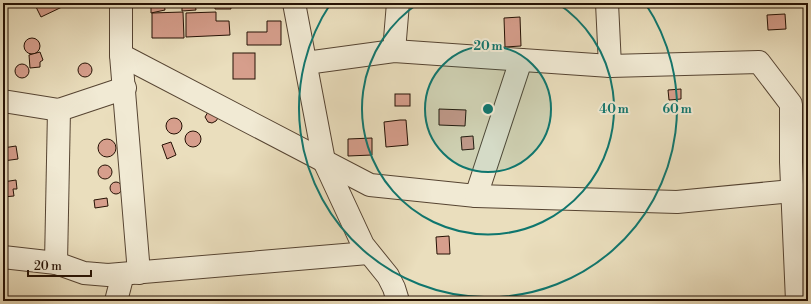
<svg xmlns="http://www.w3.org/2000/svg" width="811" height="304" viewBox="0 0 811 304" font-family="'Libre Bodoni',serif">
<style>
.building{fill:#d69e8c;stroke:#251104}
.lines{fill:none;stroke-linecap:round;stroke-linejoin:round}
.street-casing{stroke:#564432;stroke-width:24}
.street{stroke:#f1ead4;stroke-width:22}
.ring{fill:none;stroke:#0f766e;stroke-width:2}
.centre{fill:#0f766e;stroke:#f1ead4;stroke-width:2}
.ring-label{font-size:12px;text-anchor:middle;font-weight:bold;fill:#0f766e;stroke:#f1ead4;stroke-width:4;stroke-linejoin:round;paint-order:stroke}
</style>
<rect width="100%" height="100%" fill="#eadebd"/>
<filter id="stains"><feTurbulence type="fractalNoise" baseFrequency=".005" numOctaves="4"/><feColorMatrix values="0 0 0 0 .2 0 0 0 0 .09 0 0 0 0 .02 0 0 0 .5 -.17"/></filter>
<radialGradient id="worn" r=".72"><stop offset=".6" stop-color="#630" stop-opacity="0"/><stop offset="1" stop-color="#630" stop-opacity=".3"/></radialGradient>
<!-- building -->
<g class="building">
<path d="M 34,3 L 60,3 L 62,7 L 41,17 Z"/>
<path d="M 151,3 L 164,3 L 165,10 L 151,13 Z"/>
<path d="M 182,3 L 195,3 L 196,10 L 182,11 Z"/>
<path d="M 215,3 L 230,3 L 231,9 L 215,9 Z"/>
<path d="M 771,3 L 808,3 L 808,5 L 771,7 Z"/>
<path d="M 183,12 L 184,38 L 152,38 L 152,13 Z"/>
<path d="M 216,12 L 216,21 L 229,21 L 230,35 L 186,37 L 186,13 Z"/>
<path d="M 785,14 L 786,29 L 768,30 L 767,15 Z"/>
<path d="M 520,17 L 521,46 L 505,47 L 504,18 Z"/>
<path d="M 267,21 L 281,21 L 281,45 L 247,45 L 247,32 L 267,32 Z"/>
<circle cx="32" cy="46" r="8"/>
<path d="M 40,52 L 43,60 L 40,62 L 40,67 L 30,68 L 29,55 Z"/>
<rect x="233" y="53" width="22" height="26"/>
<circle cx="85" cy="70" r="7"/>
<circle cx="22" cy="71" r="7"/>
<path d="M 681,89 L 681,99 L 669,100 L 668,90 Z"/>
<rect x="395" y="94" width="15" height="12"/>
<path d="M 439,109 L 466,110 L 465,126 L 439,125 Z"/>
<path d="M 208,112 L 218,118 L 216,121 L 212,123 L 208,122 L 205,117 Z"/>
<circle cx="174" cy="126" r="8"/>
<path d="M 400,120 L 406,120 L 408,145 L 386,147 L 384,122 Z"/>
<circle cx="193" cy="139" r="8"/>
<path d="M 473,136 L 474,149 L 462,150 L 461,137 Z"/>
<path d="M 372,138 L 372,155 L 348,156 L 348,139 Z"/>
<circle cx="107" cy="148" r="9"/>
<path d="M 171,142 L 176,155 L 167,159 L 162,145 Z"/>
<path d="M 16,146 L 18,159 L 3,161 L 3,148 Z"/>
<circle cx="105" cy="172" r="7"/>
<path d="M 16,180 L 17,189 L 13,189 L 14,196 L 3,197 L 3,182 Z"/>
<circle cx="116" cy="188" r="6"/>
<path d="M 107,198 L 108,206 L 95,208 L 94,200 Z"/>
<path d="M 449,236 L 450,254 L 437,254 L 436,237 Z"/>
</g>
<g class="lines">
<!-- street casing -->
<g class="street-casing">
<g id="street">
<path d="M 121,3 L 121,55 L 139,273"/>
<path d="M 294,3 L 324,161 L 363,245 L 388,276 L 394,288 L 398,301"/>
<path d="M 607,3 L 610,66"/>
<path d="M 394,51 L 398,3"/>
<path d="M 121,55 L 370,185 L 476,196 L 677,202 L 792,191"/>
<path d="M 306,63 L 394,51 L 610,66 L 759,62 L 791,104 L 791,162 L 797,301"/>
<path d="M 3,101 L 59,110 L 125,88"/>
<path d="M 476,196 L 521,60"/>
<path d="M 3,257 L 56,263 L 84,273 L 108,275 L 368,253"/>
<path d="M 56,263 L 59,110"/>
<path d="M 116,301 L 123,274"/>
</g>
</g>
<!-- street -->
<use href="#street" class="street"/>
</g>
<!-- distance rings -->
<circle cx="488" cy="109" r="63" fill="#0f766e" fill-opacity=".12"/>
<g class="ring">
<circle cx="488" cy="109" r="63"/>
<path d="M557 3A126 126 0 1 1 419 3"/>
<path d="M645 3A189 189 0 1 1 331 3"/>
</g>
<circle cx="488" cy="109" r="6" class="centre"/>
<g class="ring-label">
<text x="488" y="50">20 m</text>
<text x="614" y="113">40 m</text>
<text x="677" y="113">60 m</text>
</g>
<!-- margin -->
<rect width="811" height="304" fill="none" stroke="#eadebd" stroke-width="16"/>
<rect x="4" y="4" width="803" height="296" fill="none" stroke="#251104" stroke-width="2"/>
<rect x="8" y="8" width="795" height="288" fill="none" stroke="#251104"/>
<!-- scale -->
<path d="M28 270v6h63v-6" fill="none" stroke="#251104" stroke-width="2"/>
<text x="34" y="270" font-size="12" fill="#251104" stroke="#f1ead4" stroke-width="3" paint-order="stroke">20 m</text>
<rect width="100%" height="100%" filter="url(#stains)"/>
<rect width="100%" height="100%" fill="url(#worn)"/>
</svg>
